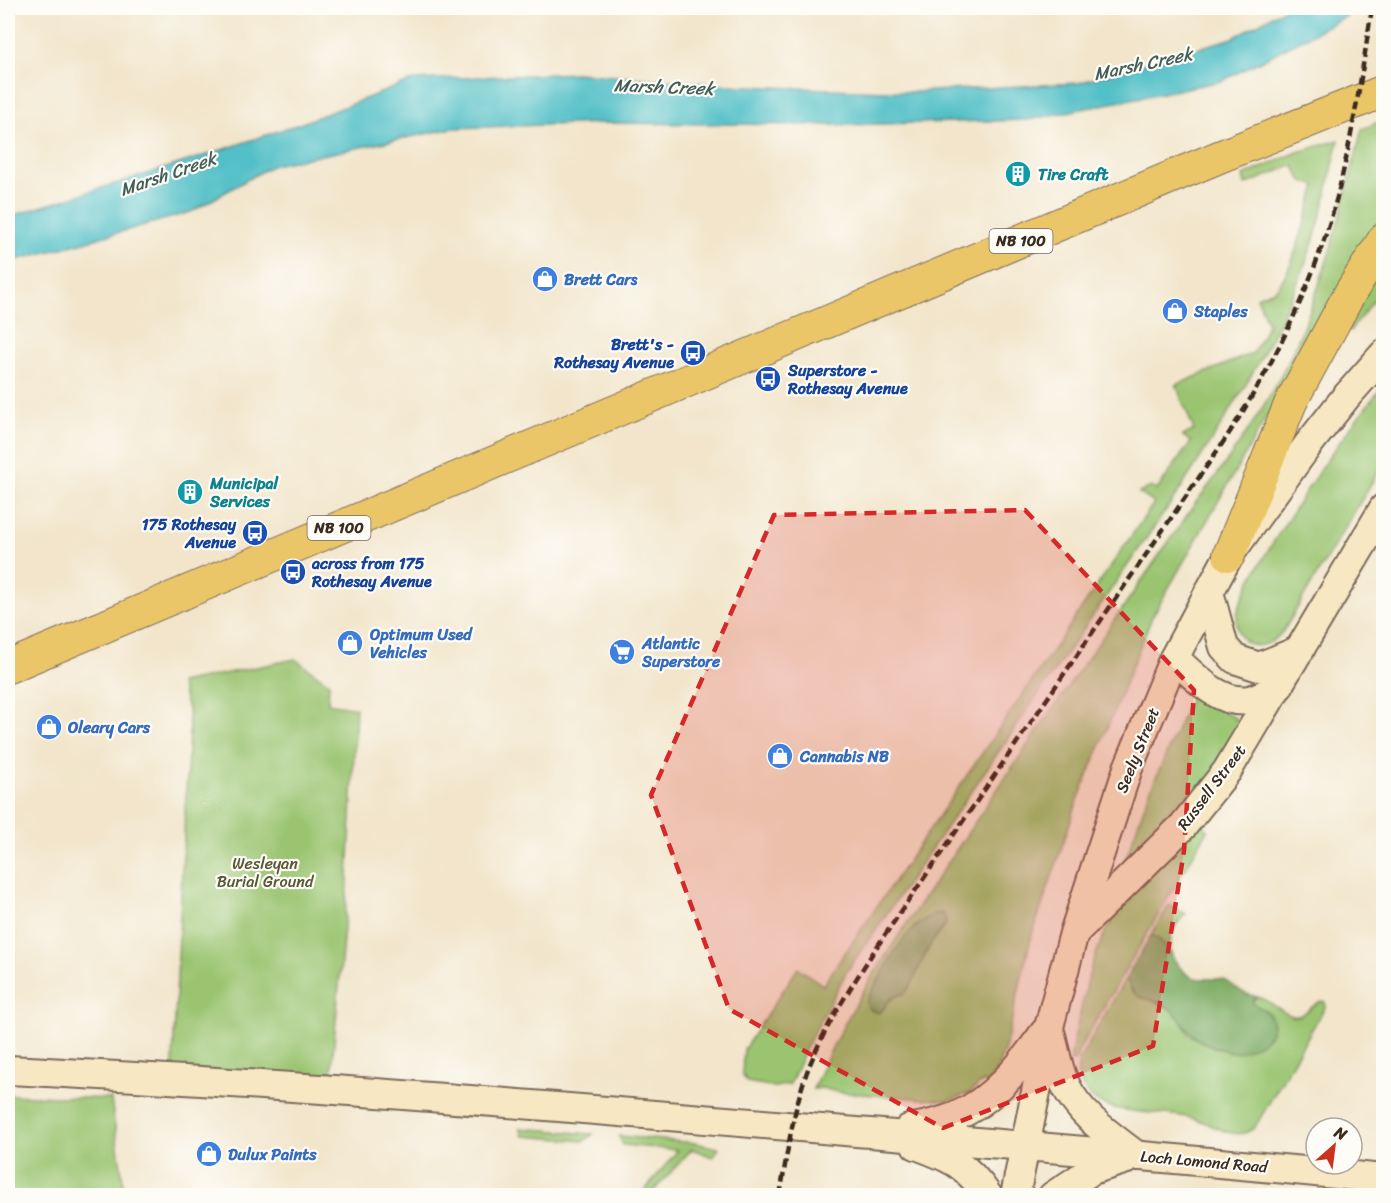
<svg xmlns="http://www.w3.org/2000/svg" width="1391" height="1203" viewBox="0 0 1391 1203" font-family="Sriracha,sans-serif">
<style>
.green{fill:#9ac470;stroke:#6a7747;stroke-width:1.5;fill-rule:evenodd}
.forest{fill:#7baa62;stroke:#5b6a40;stroke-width:1.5}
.water{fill:#52c0c7;stroke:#467572;stroke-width:1.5}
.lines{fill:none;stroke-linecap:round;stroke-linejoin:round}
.secondary-casing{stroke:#7b6b5b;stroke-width:32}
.primary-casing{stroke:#7b6b5b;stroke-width:34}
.secondary{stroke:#f7e8c3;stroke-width:28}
.primary{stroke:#ebc669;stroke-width:32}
.rail{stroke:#3b2a1e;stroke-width:4.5;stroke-dasharray:9 4.5;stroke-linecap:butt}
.marked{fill:#d62828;fill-opacity:0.2;stroke:#d62828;stroke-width:4.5;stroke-dasharray:12 8;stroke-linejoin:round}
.labels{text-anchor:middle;stroke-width:4.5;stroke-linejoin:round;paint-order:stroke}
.shield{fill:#fdfcf7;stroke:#75695f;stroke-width:1.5}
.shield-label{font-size:15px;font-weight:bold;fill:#3b2a1e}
.culture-label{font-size:16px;font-weight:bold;fill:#0d838f;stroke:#fdfcf7;text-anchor:start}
.shop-label{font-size:16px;font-weight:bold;fill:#366cbe;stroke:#fdfcf7;text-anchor:start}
.transit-label{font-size:16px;font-weight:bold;fill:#164399;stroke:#fdfcf7;text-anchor:end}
.street-label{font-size:16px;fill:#3b2a1e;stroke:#fdfcf7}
.park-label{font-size:16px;fill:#585837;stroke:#fdfcf7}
.water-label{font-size:18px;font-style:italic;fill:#435e59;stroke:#fdfcf7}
</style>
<rect width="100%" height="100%" fill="#fdfcf7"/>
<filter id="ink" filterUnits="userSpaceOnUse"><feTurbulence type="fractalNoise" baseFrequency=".0167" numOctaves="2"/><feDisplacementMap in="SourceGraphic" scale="12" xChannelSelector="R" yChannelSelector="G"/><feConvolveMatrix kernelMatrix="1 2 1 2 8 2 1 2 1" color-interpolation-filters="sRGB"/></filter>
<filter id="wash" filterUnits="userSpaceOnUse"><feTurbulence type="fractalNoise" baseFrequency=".008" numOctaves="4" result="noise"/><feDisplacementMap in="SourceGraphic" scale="24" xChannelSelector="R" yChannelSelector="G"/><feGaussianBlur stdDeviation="1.35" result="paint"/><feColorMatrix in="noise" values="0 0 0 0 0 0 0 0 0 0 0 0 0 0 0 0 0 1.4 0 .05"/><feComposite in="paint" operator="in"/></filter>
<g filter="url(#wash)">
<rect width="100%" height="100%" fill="#f2e5cb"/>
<!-- green -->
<g class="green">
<path d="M 1376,123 L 1383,124 L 1383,214 L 1152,617 L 1076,805 L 1031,938 L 1005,1049 L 995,1073 L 987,1084 L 984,1081 L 970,1093 L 947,1101 L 837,1092 L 822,1088 L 813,1089 C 849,1003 904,928 955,852 C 1034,734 1116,618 1197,501 C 1237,450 1275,395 1300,335 C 1328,268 1345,199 1362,129 ZM 940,913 L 945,916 L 946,922 L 944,929 L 932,941 L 911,985 L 888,1002 L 868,997 C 888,966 903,926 940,913 Z"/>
<path d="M 1339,140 C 1329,180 1322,221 1307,259 C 1276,342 1227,417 1179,491 L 847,971 L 807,1046 L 790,1084 L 775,1087 L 747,1082 L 742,1074 L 744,1049 L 798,968 L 823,985 L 1154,503 L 1139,493 L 1151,487 L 1157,490 L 1191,442 L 1183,436 L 1194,430 L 1176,385 L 1253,353 L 1268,324 L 1257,297 C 1262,294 1269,293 1274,290 C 1291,279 1309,207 1316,186 L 1302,181 L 1293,165 L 1245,185 L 1243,176 L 1298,152 Z"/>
<path d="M 1383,254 L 1383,289 L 1350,331 L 1343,325 Z"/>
<path d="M 1383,386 L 1383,464 L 1284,630 C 1259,662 1226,641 1240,604 C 1251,576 1269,549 1285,524 C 1315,476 1347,429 1383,386 Z"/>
<path d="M 295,659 L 329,683 L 328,703 L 356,708 L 348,881 L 330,1089 L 172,1079 L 189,732 L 188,709 L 180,683 Z"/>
<path d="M 1193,692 L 1246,725 L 1214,775 L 1123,866 L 1148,796 Z"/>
<path d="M 1198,821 L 1208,830 L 1080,1048 L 1075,1060 L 1070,1062 L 1074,1039 L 1091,967 L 1105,932 L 1128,894 Z"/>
<path d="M 1169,905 L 1186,914 C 1173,925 1168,940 1172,956 C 1165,947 1162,939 1151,935 Z"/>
<path d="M 1126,978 L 1132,992 L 1170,1008 L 1179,1018 L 1189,1034 L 1202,1042 L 1232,1052 L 1266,1011 L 1253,1004 L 1253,1000 L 1257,997 C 1272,1000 1288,1020 1298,1016 C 1308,1013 1313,1004 1322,1001 L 1325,1002 L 1325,1007 L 1255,1127 C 1237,1144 1214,1124 1195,1119 C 1167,1111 1135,1115 1107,1106 C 1088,1100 1073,1080 1079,1060 Z"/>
<path d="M 8,1095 L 111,1099 L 125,1195 L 8,1195 Z"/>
<path d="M 520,1128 L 593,1134 L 584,1141 L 523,1136 Z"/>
<path d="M 619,1136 L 695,1143 L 719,1148 L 713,1157 L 692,1149 L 650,1195 L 641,1195 L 678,1150 L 623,1145 Z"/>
</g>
<!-- forest -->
<g class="forest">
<path d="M 940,913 L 945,916 C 948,930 937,932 931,943 C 925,952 912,987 906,992 C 902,996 897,995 893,997 C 885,1001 887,1010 877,1013 L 869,1009 L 866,1003 C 869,994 875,987 880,978 C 891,955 913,918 940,913 Z"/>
<path d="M 1151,935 C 1170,942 1172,965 1188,975 C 1200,983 1212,976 1224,980 C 1232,983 1236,990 1244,993 C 1248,995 1252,995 1257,997 L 1253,1000 L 1253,1003 C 1259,1008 1268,1010 1271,1017 C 1280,1038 1248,1053 1232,1052 C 1223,1051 1209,1045 1201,1041 C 1186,1033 1183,1018 1169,1008 C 1149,992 1140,1010 1126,978 Z"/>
</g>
<!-- water -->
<path class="water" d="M 1286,8 L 1362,8 L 1222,81 L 1027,120 L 844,125 L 604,123 L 454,128 L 273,165 L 191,212 L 70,246 L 8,262 L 8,217 L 185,162 L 302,123 L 414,80 L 576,73 L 742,86 L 913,92 L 1078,83 L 1233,38 Z"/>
</g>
<g filter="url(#ink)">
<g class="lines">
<!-- secondary casing -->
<g class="secondary-casing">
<g id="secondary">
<path d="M 1209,592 L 1224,647 L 1235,659 L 1259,667 L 1300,650"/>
<path d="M 1174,658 C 1194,676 1220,705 1249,700 C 1260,698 1270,691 1279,686"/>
<path d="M 1078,929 L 1183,826 L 1227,771 L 1384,508"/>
<path d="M 1051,1035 C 1055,1051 1058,1069 1065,1084 C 1080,1116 1110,1135 1137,1156"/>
<path d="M 8,1070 C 287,1084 566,1107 845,1131 C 1024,1146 1204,1160 1384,1179"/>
<path d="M 909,1129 C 924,1126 939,1123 954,1117 C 993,1101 1021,1065 1045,1032"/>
<path d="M 916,1145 C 952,1158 966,1164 988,1196"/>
<path d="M 1015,1196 L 1049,1027 L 1074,933 L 1128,768 L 1174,658 L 1229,555 L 1308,445 L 1346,397 L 1384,354"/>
<path d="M 1053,1196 L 1092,1170 L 1127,1159"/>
</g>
</g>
<!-- primary casing -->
<g class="primary-casing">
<g id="primary">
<path d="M 1229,555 L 1291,402 L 1350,293 L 1384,239"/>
<path d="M 8,667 L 1219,157 L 1384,91"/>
</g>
</g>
<!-- secondary -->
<use href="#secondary" class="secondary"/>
<!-- primary -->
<use href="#primary" class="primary"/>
<!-- rail -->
<path class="rail" d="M 780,1196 C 787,1153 793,1110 808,1069 C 825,1026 851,987 876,948 L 1226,438 C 1275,363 1314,283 1337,197 C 1353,135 1362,71 1372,8"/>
</g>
</g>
<!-- marked area -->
<path class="marked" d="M 1025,510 L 1194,690 L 1184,851 L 1153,1046 L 943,1128 L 729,1009 L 651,795 L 774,515 Z"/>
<!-- icons -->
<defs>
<g id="building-disc" transform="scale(1.35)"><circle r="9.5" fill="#0f9aa8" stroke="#fdfcf7"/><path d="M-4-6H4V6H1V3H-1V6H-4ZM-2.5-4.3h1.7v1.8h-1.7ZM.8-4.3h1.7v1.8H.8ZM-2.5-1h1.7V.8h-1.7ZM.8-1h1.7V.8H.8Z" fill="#fff"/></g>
<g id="shop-disc" transform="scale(1.35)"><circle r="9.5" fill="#3f7fe0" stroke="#fdfcf7"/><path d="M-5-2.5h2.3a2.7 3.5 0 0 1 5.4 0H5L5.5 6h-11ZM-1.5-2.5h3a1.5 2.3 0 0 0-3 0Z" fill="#fff"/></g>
<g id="bus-disc" transform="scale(1.35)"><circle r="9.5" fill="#1a4fb4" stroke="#fdfcf7"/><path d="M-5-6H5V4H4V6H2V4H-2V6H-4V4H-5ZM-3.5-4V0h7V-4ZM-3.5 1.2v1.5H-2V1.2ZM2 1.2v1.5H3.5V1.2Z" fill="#fff"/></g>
<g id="supermarket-disc" transform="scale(1.35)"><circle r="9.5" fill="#3f7fe0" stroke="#fdfcf7"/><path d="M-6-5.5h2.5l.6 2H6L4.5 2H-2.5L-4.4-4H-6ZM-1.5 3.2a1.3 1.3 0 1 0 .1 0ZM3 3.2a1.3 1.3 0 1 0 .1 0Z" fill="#fff"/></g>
</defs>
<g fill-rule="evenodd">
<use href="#building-disc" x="1018" y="174"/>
<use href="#shop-disc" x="545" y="279"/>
<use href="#shop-disc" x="1175" y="311"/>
<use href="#bus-disc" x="693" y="353"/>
<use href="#bus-disc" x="768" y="379"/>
<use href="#building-disc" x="190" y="492"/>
<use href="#bus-disc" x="255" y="533"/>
<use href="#bus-disc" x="293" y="572"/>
<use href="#shop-disc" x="350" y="643"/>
<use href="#supermarket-disc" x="622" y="652"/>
<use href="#shop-disc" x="49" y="727"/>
<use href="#shop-disc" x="780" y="756"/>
<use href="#shop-disc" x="209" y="1154"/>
</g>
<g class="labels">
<!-- shield labels -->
<g class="shield">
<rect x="989.5" y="229" width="63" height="24" rx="4.5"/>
<rect x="307.5" y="516" width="63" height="24" rx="4.5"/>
</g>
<g class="shield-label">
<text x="1021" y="246">NB 100</text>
<text x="339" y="533">NB 100</text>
</g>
<!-- culture labels -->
<g class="culture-label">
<text x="1038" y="180">Tire Craft</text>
<text x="210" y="489">Municipal<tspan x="210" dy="18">Services</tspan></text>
</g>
<!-- shop labels -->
<g class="shop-label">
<text x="564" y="285">Brett Cars</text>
<text x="1194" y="317">Staples</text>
<text x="370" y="640">Optimum Used<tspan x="370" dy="18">Vehicles</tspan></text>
<text x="642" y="649">Atlantic<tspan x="642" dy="18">Superstore</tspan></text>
<text x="68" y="733">Oleary Cars</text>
<text x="800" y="762">Cannabis NB</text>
<text x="228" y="1160">Dulux Paints</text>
</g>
<!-- transit labels -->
<g class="transit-label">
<text x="674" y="350">Brett's -<tspan x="674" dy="18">Rothesay Avenue</tspan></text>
<text x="788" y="376" text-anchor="start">Superstore -<tspan x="788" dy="18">Rothesay Avenue</tspan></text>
<text x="236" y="530">175 Rothesay<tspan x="236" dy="18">Avenue</tspan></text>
<text x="312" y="569" text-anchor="start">across from 175<tspan x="312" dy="18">Rothesay Avenue</tspan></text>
</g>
<!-- street labels -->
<g class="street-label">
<text transform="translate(1137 750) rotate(-68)" y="6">Seely Street</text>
<text transform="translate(1211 787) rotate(-53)" y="6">Russell Street</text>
<text transform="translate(1204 1161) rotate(5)" y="6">Loch Lomond Road</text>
</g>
<!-- park labels -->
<g class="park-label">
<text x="265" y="869">Wesleyan<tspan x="265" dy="18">Burial Ground</tspan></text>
</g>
<!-- water labels -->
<g class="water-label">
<text transform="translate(1143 64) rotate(-12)" y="6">Marsh Creek</text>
<text transform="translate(664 87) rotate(2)" y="6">Marsh Creek</text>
<text transform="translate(168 174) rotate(-19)" y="6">Marsh Creek</text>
</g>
</g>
<!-- margin -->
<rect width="1391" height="1203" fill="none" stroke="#fdfcf7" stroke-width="30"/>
<!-- north arrow -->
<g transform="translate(1334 1146) rotate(28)"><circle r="28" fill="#fdfcf7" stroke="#afa8a0" stroke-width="1.5"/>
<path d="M0-4.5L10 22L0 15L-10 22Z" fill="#c8321e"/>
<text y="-9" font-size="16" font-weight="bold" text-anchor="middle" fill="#3b2a1e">N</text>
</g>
</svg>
